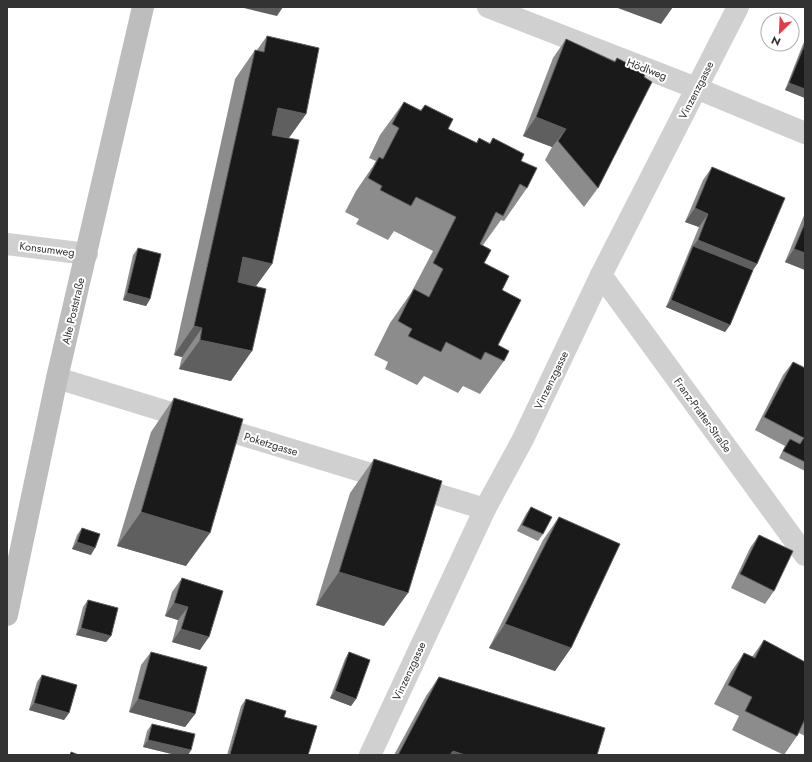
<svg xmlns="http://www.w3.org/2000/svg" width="812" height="762" viewBox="0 0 812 762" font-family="Jost,sans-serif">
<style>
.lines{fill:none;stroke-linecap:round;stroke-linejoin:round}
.minor{stroke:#d0d0d0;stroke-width:22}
.secondary{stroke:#bdbdbd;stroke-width:22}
.wall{fill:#8c8c8c}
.shaded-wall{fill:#5f5f5f}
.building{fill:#1a1a1a;stroke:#5f5f5f}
.labels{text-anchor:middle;stroke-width:4;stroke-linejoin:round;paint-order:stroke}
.street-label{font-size:11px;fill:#333;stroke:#fff}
</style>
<rect width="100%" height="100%" fill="#fff"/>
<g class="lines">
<!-- minor -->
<g class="minor">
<path d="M 488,7 L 696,88 L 805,133"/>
<path d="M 7,244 L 87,254"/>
<path d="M 601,275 L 805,555"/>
<path d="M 57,378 L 485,509"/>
<path d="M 370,755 L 485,509 L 523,439 L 601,275 L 738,7"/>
</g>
<!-- secondary -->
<path class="secondary" d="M 7,615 L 57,378 L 143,7"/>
</g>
<!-- wall -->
<g class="wall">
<path d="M 267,36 L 306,114 L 289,138 L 272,264 L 256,286 L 231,381 L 179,369 L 182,357 L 174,355 L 235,79 L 255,50 L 257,50 Z"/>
<path d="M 566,39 L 615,61 L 617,58 L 644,77 L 598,188 L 584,207 L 545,160 L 552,147 L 523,136 L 553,58 Z"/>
<path d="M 805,41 L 805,98 L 785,90 L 803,44 Z"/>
<path d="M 404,102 L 421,110 L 425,105 L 448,129 L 476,143 L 479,138 L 490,143 L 493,138 L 521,161 L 527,188 L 504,221 L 501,220 L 483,245 L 484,263 L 502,290 L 498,345 L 504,361 L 480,394 L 463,386 L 458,393 L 424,376 L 417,385 L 385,369 L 388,362 L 374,355 L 390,323 L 411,293 L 433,251 L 394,231 L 388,240 L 356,224 L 359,219 L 345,212 L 356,191 L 373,166 L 376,161 L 369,158 L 380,135 Z"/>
<path d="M 712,167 L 757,264 L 753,270 L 730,325 L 725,332 L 666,307 L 699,227 L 685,222 L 703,180 Z"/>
<path d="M 805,213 L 805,270 L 785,262 Z"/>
<path d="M 138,248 L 150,299 L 146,306 L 123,300 L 133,255 Z"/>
<path d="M 793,362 L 805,368 L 805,471 L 779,458 L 785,446 L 755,430 L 783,375 Z"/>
<path d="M 174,398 L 186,566 L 117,546 L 151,432 Z"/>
<path d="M 374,459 L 384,626 L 316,605 L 350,493 Z"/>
<path d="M 531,507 L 543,534 L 538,541 L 517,531 L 526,514 Z"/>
<path d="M 559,517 L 571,648 L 555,671 L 489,648 L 543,540 Z"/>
<path d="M 82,528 L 91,555 L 72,549 L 77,535 Z"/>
<path d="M 759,535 L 774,591 L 765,604 L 731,588 L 750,548 Z"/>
<path d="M 182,578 L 200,650 L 172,642 L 178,620 L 165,616 L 172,592 Z"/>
<path d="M 88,600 L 111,636 L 106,642 L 76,635 L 83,607 Z"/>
<path d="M 764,640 L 805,662 L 805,736 L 799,733 L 797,736 L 784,755 L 732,730 L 739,716 L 714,704 L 731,672 L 744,653 L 752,657 Z"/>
<path d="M 151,652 L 195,714 L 185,727 L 129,712 L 141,665 Z"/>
<path d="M 349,652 L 356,699 L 351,706 L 330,698 L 345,659 Z"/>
<path d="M 42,675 L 69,713 L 64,720 L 29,710 L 37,682 Z"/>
<path d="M 439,677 L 597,755 L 394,755 L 426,696 Z"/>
<path d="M 246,699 L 284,717 L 308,755 L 227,755 L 241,706 Z"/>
<path d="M 152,724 L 191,750 L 188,755 L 176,755 L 143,747 L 147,731 Z"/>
</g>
<!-- shaded-wall -->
<g class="shaded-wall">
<path d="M 240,7 L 283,7 L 277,16 Z"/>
<path d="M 615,7 L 673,7 L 661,24 Z"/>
<path d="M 789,83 L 805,89 L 805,98 L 785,90 Z"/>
<path d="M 278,108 L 306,114 L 285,143 L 257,138 Z"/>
<path d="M 536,117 L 566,129 L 552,147 L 523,136 Z"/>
<path d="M 695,208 L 708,214 L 699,227 L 685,222 Z"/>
<path d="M 698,240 L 757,264 L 748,277 L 693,246 Z"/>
<path d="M 794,249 L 805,253 L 805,270 L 785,262 Z"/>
<path d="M 243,257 L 272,264 L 251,293 L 223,287 Z"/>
<path d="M 127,293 L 150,299 L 146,306 L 123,300 Z"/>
<path d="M 671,300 L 730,325 L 725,332 L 666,307 Z"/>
<path d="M 194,326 L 202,328 L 182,357 L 174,355 Z"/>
<path d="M 200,340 L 252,351 L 231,381 L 179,369 Z"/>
<path d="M 141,512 L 210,533 L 186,566 L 117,546 Z"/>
<path d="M 77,542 L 95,548 L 91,555 L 72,549 Z"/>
<path d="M 339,572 L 408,593 L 384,626 L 316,605 Z"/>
<path d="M 174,603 L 188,607 L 178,620 L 165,616 Z"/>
<path d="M 505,624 L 571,648 L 555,671 L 489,648 Z"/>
<path d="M 81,628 L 111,636 L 106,642 L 76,635 Z"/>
<path d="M 181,629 L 209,637 L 200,650 L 172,642 Z"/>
<path d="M 335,691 L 356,699 L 351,706 L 330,698 Z"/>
<path d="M 138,699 L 195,714 L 185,727 L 129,712 Z"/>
<path d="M 34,703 L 69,713 L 64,720 L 29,710 Z"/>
<path d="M 148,740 L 191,750 L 188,755 L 176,755 L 143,747 Z"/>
<path d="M 453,751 L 465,755 L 450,755 Z"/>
</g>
<!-- building -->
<g class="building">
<path d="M 267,36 L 319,48 L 306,114 L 278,108 L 272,135 L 299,140 L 272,264 L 243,257 L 238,282 L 266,289 L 252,351 L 200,340 L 202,328 L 194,326 L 255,50 L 264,52 Z"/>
<path d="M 566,39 L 615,62 L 617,58 L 646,73 L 644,77 L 652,82 L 598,188 L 558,141 L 566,129 L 536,117 Z"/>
<path d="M 805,44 L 805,89 L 789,83 Z"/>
<path d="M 404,102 L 421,111 L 425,105 L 453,119 L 448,129 L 477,143 L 479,138 L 490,144 L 493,138 L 524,154 L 521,161 L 537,168 L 527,188 L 520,184 L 503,216 L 496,212 L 480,244 L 491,250 L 484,263 L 509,276 L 502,290 L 521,300 L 498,345 L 509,351 L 504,361 L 485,352 L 481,360 L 446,342 L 441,352 L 408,336 L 412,329 L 398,321 L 414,289 L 429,297 L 443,269 L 433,263 L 456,217 L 416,197 L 411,206 L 380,190 L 382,186 L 368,178 L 379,157 L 383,159 L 399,128 L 392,124 Z"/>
<path d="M 712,167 L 785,198 L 757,264 L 698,240 L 708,214 L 695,208 Z"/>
<path d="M 805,223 L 805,253 L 794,249 Z"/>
<path d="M 693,246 L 753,270 L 730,325 L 671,300 Z"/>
<path d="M 138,248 L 161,254 L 150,299 L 127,293 Z"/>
<path d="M 793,362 L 805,368 L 805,436 L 804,438 L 764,417 Z"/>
<path d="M 174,398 L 243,419 L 210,533 L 141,512 Z"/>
<path d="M 805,436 L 805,462 L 783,451 L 790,439 L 800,444 Z"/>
<path d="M 374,459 L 442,481 L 408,593 L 339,572 Z"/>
<path d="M 531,507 L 552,517 L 543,534 L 522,525 Z"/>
<path d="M 559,517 L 620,544 L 571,648 L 505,624 Z"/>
<path d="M 82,528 L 100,534 L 95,548 L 77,542 Z"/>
<path d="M 759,535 L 793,551 L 774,591 L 740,574 Z"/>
<path d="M 182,578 L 223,591 L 209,637 L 181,629 L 188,607 L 174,603 Z"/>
<path d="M 88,600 L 118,608 L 111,636 L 81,628 Z"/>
<path d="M 764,640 L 805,662 L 805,719 L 797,736 L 745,711 L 752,697 L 728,685 L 744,653 L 755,658 Z"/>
<path d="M 151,652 L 207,667 L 195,714 L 138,699 Z"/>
<path d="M 349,652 L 370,660 L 356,699 L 335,691 Z"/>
<path d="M 42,675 L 77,685 L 69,713 L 34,703 Z"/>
<path d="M 439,677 L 605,728 L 597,755 L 465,755 L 453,751 L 450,755 L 398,755 Z"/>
<path d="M 246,699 L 286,711 L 284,717 L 317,726 L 308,755 L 235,755 L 230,754 Z"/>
<path d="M 152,724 L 195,734 L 191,750 L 148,740 Z"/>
<path d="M 71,752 L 79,755 L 70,755 Z"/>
</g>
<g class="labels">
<!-- street labels -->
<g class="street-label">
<text transform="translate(647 69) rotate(21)" y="4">Hödlweg</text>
<text transform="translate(696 90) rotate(-63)" y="4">Vinzenzgasse</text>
<text transform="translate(47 249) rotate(7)" y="4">Konsumweg</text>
<text transform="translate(73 311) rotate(-77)" y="4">Alte Poststraße</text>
<text transform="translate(551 380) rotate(-64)" y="4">Vinzenzgasse</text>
<text transform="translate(703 415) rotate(54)" y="4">Franz-Pratter-Straße</text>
<text transform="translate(271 444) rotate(17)" y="4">Poketzgasse</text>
<text transform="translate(409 671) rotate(-65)" y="4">Vinzenzgasse</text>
</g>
</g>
<!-- border -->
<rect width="812" height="762" fill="none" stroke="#333333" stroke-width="16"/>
<!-- north arrow -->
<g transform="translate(780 32) rotate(204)"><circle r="19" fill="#ffffff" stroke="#adadad"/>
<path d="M0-3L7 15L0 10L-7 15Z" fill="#e63946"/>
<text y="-6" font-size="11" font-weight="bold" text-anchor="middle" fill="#333333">N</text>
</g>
</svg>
